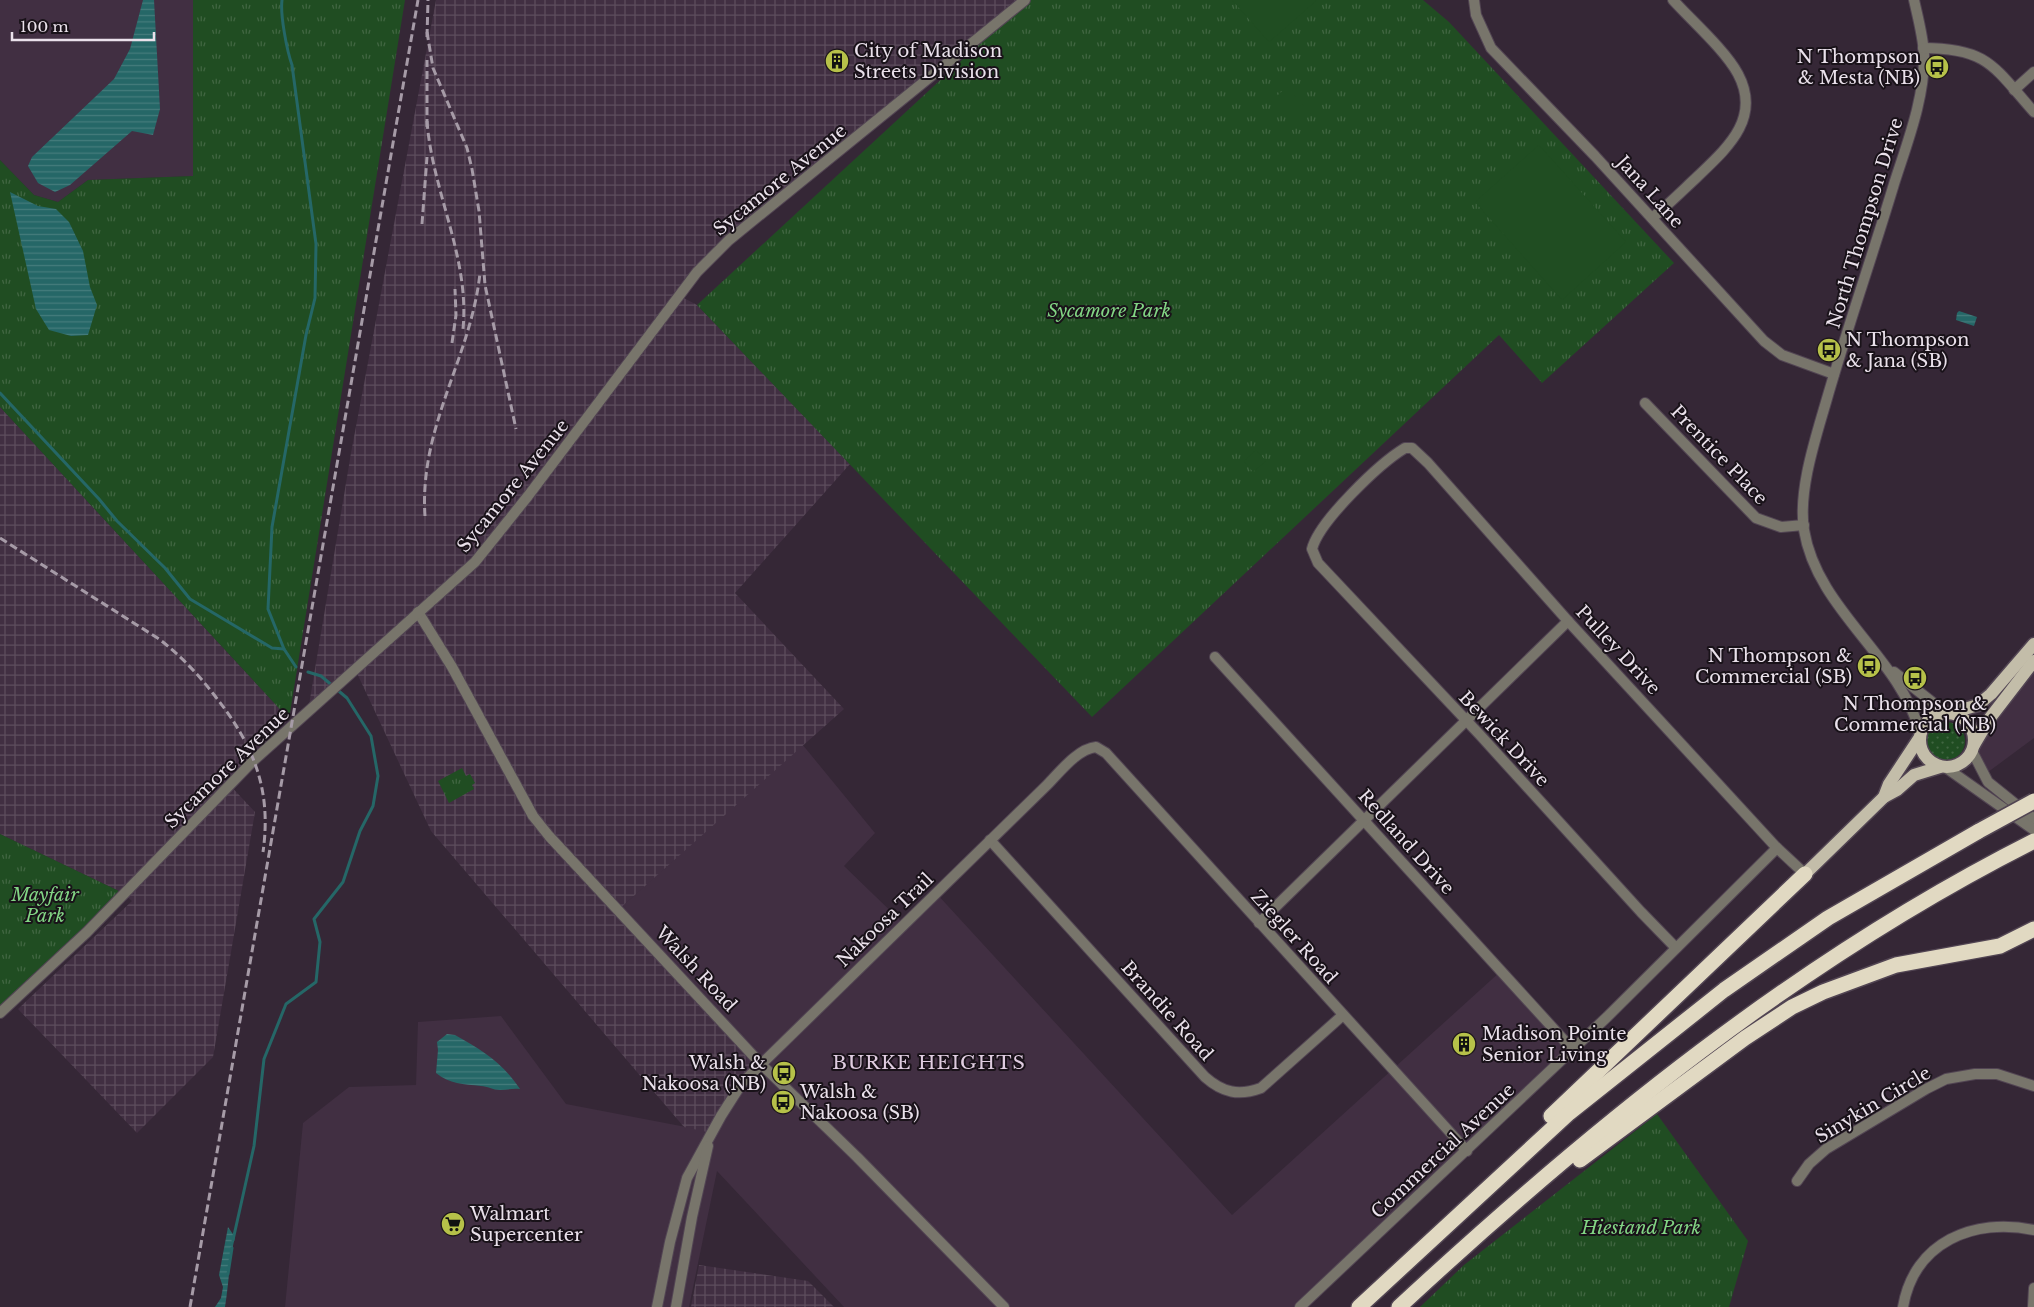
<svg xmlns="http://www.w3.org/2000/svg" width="2034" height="1307" viewBox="0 0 2034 1307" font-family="'Libre Baskerville',serif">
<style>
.built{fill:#412f42}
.industrial{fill:url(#industrial-grid)}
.grass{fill:url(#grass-dots)}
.park{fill:url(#park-tufts)}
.garden{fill:#204d22}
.water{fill:url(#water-rules)}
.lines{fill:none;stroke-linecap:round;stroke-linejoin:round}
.stream{stroke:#256767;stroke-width:3}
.minor-casing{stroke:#524553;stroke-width:12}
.major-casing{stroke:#524553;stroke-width:15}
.highway-casing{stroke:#524553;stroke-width:18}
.minor{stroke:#78756b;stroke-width:10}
.major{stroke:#c3bda9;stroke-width:12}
.highway{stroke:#e1d9c2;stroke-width:15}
.rail{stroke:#a69ba7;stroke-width:3;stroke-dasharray:8 4;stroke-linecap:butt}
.highway-bridge-casing{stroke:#524553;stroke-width:18;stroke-linecap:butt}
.highway-bridge{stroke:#e1d9c2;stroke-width:15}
.labels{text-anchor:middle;stroke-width:4;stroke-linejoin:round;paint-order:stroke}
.poi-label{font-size:18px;fill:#eae1eb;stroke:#191219;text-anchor:start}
.street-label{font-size:18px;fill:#eae1eb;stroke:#191219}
.park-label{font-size:18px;font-style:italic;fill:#82d584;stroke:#191219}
.neighbourhood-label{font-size:19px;letter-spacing:1px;fill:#dfcce0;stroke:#191219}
</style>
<defs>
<pattern id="industrial-grid" width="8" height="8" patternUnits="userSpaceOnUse" patternTransform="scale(1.25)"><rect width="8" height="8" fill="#412f42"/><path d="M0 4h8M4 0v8" fill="none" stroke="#5d4d5d"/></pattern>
<pattern id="grass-dots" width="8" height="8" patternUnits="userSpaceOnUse" patternTransform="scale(1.25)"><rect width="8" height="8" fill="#204d22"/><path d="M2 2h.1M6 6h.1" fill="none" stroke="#416642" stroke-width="1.8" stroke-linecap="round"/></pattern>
<pattern id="park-tufts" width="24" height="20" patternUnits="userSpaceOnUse" patternTransform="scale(1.25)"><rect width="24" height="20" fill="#204d22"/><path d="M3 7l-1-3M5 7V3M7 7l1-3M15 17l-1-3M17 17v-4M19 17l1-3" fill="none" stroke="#416642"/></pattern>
<pattern id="water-rules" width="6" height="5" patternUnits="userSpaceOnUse" patternTransform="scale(1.25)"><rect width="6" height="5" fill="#256767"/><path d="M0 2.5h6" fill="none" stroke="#457c7d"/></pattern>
</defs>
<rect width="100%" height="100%" fill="#352736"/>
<!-- built -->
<g class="built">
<path d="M 0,0 L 193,0 L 194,176 L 88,180 L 58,202 L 34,195 L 0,160 Z"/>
<path d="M 2034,661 L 2034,738 L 1984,775 L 1974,745 Z"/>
<path d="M 802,744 L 875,833 L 844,866 L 904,924 L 936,893 L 1232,1215 L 1501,971 L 1572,1049 L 1300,1307 L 844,1307 L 717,1171 L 689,1307 L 285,1307 L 303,1123 L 349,1087 L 416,1085 L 418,1022 L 501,1016 L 566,1104 L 712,1132 L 618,910 Z"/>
</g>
<!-- industrial -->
<g class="industrial">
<path d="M 436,0 L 1025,0 L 729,240 L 680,296 L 697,305 L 850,464 L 735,593 L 844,709 L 618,910 L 761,1064 L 712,1133 L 684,1127 L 431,831 L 355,669 L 308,711 L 351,453 Z"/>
<path d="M 0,407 L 289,719 L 226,781 L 255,812 L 213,1057 L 137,1133 L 18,1009 L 132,901 L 123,893 L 0,834 Z"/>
<path d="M 699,1265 L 808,1281 L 834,1307 L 691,1307 Z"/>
</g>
<!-- grass -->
<circle class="grass" cx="1946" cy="741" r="19"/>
<!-- park -->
<g class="park">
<path d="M 193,0 L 405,0 L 289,719 L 0,407 L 0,160 L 34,195 L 58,202 L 88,180 L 193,176 Z"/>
<path d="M 1027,0 L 1423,0 L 1449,22 L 1674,263 L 1542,383 L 1499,335 L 1092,717 L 697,305 Z"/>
<path d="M 462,768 L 466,776 L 470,774 L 475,783 L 472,785 L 474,789 L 449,803 L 438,781 Z"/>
<path d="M 0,834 L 123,893 L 0,1007 Z"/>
<path d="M 1657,1114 L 1748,1241 L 1729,1307 L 1420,1307 L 1464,1265 Z"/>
</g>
<!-- garden -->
<g class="garden">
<path d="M 1232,0 L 1317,0 L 1269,42 Z"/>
<path d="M 1287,87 L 1311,114 L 1296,128 L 1271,101 Z"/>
<path d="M 1539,145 L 1626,242 L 1562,300 L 1475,202 Z"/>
<path d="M 1256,450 L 1266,461 L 1253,472 L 1244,461 Z"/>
</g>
<!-- water -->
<g class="water">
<path d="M 143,0 L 154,0 L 160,109 L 153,135 L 132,131 L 70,185 L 55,192 L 38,183 L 28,166 L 32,157 L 114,79 L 130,49 Z"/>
<path d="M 10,192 L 38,206 L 56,209 L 69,222 L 83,251 L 90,287 L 97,305 L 88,335 L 71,336 L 49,330 L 36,309 Z"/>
<path d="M 1959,311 L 1977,317 L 1974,326 L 1956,320 L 1957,313 Z"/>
<path d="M 447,1034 L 455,1035 C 483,1051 501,1061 520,1089 C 513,1088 507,1090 500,1090 C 493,1090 487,1086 481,1086 C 463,1084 450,1084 436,1073 L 438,1050 L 437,1042 Z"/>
<path d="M 228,1227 L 235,1237 C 229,1260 229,1283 225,1307 L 215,1307 L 221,1298 L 223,1287 L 219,1275 Z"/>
</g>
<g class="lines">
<!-- stream -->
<g class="stream">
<path d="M 282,0 C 280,15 287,51 292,65 L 316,244 L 315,298 L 306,335 L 272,527 L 268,609 L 284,649 L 296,667"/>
<path d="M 0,393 L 99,499 L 117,521 L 165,568 L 190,599 L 272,648 L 284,649"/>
<path d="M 233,1240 L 254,1146 L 264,1059 L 286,1004 L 316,982 L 320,942 L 314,919 L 343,882 L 360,831 L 373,806 L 378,776 L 371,736 L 347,698 L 321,676 L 308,672"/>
<path d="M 228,1274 L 232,1248"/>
</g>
<!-- minor casing -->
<g class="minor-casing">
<g id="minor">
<path d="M 1474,0 L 1476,15 L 1491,48 L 1595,156 L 1764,341 L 1782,355 L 1834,374"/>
<path d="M 1914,0 C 1918,18 1923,36 1924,54 C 1925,98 1907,143 1894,184 C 1872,257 1847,329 1826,402 C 1815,440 1798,491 1804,530 C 1817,610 1899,656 1920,732"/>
<path d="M 1923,48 C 1988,48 1994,67 2034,112"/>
<path d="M 2014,90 L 2034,72"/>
<path d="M 1652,218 C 1668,205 1682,191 1697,177 C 1726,149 1762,119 1738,74 C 1725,50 1692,21 1673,0"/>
<path d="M 1645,403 L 1756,518 L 1781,527 L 1804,525"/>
<path d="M 418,612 L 452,667 L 533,816 L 549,836 L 761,1064 L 857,1157 L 1004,1307"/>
<path d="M 1215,657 L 1572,1049"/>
<path d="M 1894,672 L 1946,713"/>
<path d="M 1972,751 L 1988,782 L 2034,819"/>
<path d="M 1945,767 L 2034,830"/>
<path d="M 990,840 L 1205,1077 C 1223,1093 1239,1096 1261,1088 L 1343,1015"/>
<path d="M 1259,923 L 1568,621"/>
<path d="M 1676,948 L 1641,912 L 1480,735 L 1318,563 L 1312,549 C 1319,521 1380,463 1405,448 L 1412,448 L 1428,463 L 1568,621 L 1777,848 L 1805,874"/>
<path d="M 0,1013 L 87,932 L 254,760 L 475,562 L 528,496 L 697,272 L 729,240 L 1025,0"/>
<path d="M 1797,1181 L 1809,1164 L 1826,1149 L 1926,1089 L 1946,1079 L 1975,1074 L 1997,1074 L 2034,1086"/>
<path d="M 657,1307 L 670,1242 L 687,1178 L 721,1116 L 742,1083 L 1047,785 C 1060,772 1077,749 1096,747 L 1106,753 L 1467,1151"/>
<path d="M 676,1307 L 692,1217 L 708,1146"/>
<path d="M 1300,1307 L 1607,1017 L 1777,848"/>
<path d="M 1903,1307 C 1914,1242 1974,1217 2034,1230"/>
<path d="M 2033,1307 L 2034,1288"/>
</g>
</g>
<!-- major casing -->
<g class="major-casing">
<g id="major">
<circle cx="1947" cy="740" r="27"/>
<path d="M 1951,713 L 1978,705 L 1991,694 L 2034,644"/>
<path d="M 1974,745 L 1990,718 L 2034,661"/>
<path d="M 1884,797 L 1889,784 L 1920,737"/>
<path d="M 1805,874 L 1884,797 L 1897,790 L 1914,775 L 1940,767"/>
</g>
</g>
<!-- highway casing -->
<g class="highway-casing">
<g id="highway">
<path d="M 1551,1116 L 1805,874"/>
<path d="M 1580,1160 L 1745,1038 L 1792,1007 L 1823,992 L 1896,965 L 2000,946 L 2034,929"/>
<path d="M 1359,1307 L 1569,1113 L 1724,990 L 1828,918 L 1979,831"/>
<path d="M 1399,1307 C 1592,1128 1798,960 2034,841"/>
</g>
</g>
<!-- minor -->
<use href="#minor" class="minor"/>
<!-- major -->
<use href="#major" class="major"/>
<!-- highway -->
<use href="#highway" class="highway"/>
<!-- rail -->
<g class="rail">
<path d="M 427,32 L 433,68 L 467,148 L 472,169 L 479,211 L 485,285 L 516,429"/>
<path d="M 427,37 L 428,0"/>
<path d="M 427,121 C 432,191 470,258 463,329"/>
<path d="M 427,127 L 427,60"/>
<path d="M 422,224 L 427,157"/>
<path d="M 452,343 L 456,315 L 455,289"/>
<path d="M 425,516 C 419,426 471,358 480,273"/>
<path d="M 0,538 L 159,639 C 181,656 198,674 215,696 C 253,744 272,789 263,852"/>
<path d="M 190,1307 L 418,0"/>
</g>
<!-- highway-bridge casing -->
<g class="highway-bridge-casing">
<path id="highway-bridge" d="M 1979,831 L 2034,801"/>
</g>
<!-- highway-bridge -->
<use href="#highway-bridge" class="highway-bridge"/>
</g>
<!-- icons -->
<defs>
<g id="building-disc" transform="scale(1.25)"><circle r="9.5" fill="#b6c149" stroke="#191219"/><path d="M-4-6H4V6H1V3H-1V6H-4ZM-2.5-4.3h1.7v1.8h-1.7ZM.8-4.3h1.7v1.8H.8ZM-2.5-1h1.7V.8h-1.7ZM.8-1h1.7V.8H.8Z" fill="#111"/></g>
<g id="bus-disc" transform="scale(1.25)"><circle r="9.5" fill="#b6c149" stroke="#191219"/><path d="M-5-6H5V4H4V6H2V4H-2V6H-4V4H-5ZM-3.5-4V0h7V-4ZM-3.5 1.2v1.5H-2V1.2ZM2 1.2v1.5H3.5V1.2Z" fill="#111"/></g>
<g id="supermarket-disc" transform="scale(1.25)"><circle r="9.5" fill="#b6c149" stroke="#191219"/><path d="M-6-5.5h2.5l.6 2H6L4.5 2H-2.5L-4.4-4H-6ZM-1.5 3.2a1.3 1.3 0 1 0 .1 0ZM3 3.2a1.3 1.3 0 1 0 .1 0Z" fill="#111"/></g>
</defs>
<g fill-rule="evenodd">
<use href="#building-disc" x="837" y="61"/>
<use href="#bus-disc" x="1937" y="67"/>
<use href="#bus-disc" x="1829" y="350"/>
<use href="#bus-disc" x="1869" y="666"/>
<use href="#bus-disc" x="1915" y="678"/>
<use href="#building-disc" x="1464" y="1044"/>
<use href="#bus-disc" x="784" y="1073"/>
<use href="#bus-disc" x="783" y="1102"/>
<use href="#supermarket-disc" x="453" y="1224"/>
</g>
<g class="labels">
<!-- poi labels -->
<g class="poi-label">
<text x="854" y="57">City of Madison<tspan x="854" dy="21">Streets Division</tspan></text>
<text x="1920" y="63" text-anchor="end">N Thompson<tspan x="1920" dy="21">&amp; Mesta (NB)</tspan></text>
<text x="1846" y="346">N Thompson<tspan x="1846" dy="21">&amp; Jana (SB)</tspan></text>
<text x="1852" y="662" text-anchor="end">N Thompson &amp;<tspan x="1852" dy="21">Commercial (SB)</tspan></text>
<text x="1915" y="710" text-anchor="middle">N Thompson &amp;<tspan x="1915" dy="21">Commercial (NB)</tspan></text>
<text x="1482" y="1040">Madison Pointe<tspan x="1482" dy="21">Senior Living</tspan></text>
<text x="766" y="1069" text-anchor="end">Walsh &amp;<tspan x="766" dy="21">Nakoosa (NB)</tspan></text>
<text x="800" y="1098">Walsh &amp;<tspan x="800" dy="21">Nakoosa (SB)</tspan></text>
<text x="470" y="1220">Walmart<tspan x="470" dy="21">Supercenter</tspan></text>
</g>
<!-- street labels -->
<g class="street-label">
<text transform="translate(780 180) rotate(-39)" y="6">Sycamore Avenue</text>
<text transform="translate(1650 192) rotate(48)" y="6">Jana Lane</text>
<text transform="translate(1865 223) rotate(-73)" y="6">North Thompson Drive</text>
<text transform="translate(1719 455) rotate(46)" y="6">Prentice Place</text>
<text transform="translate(513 486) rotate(-51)" y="6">Sycamore Avenue</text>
<text transform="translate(1618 650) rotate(47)" y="6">Pulley Drive</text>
<text transform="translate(1504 739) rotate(47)" y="6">Bewick Drive</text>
<text transform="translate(227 768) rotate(-44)" y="6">Sycamore Avenue</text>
<text transform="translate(1406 842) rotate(48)" y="6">Redland Drive</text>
<text transform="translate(885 920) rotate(-44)" y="6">Nakoosa Trail</text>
<text transform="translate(1294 937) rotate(48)" y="6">Ziegler Road</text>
<text transform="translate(696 969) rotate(47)" y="6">Walsh Road</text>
<text transform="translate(1167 1011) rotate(48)" y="6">Brandie Road</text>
<text transform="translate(1873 1105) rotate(-31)" y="6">Sinykin Circle</text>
<text transform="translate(1443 1151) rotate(-43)" y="6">Commercial Avenue</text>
</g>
<!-- park labels -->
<g class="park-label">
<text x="1109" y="317">Sycamore Park</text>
<text x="45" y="901">Mayfair<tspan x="45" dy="21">Park</tspan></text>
<text x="1641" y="1234">Hiestand Park</text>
</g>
<!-- neighbourhood labels -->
<g class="neighbourhood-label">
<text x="929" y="1069">BURKE HEIGHTS</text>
</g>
</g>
<!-- scale -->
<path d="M12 32v8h142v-8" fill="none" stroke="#eae1eb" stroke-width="2.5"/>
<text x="20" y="32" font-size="15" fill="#eae1eb" stroke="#191219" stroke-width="4" paint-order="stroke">100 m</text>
</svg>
